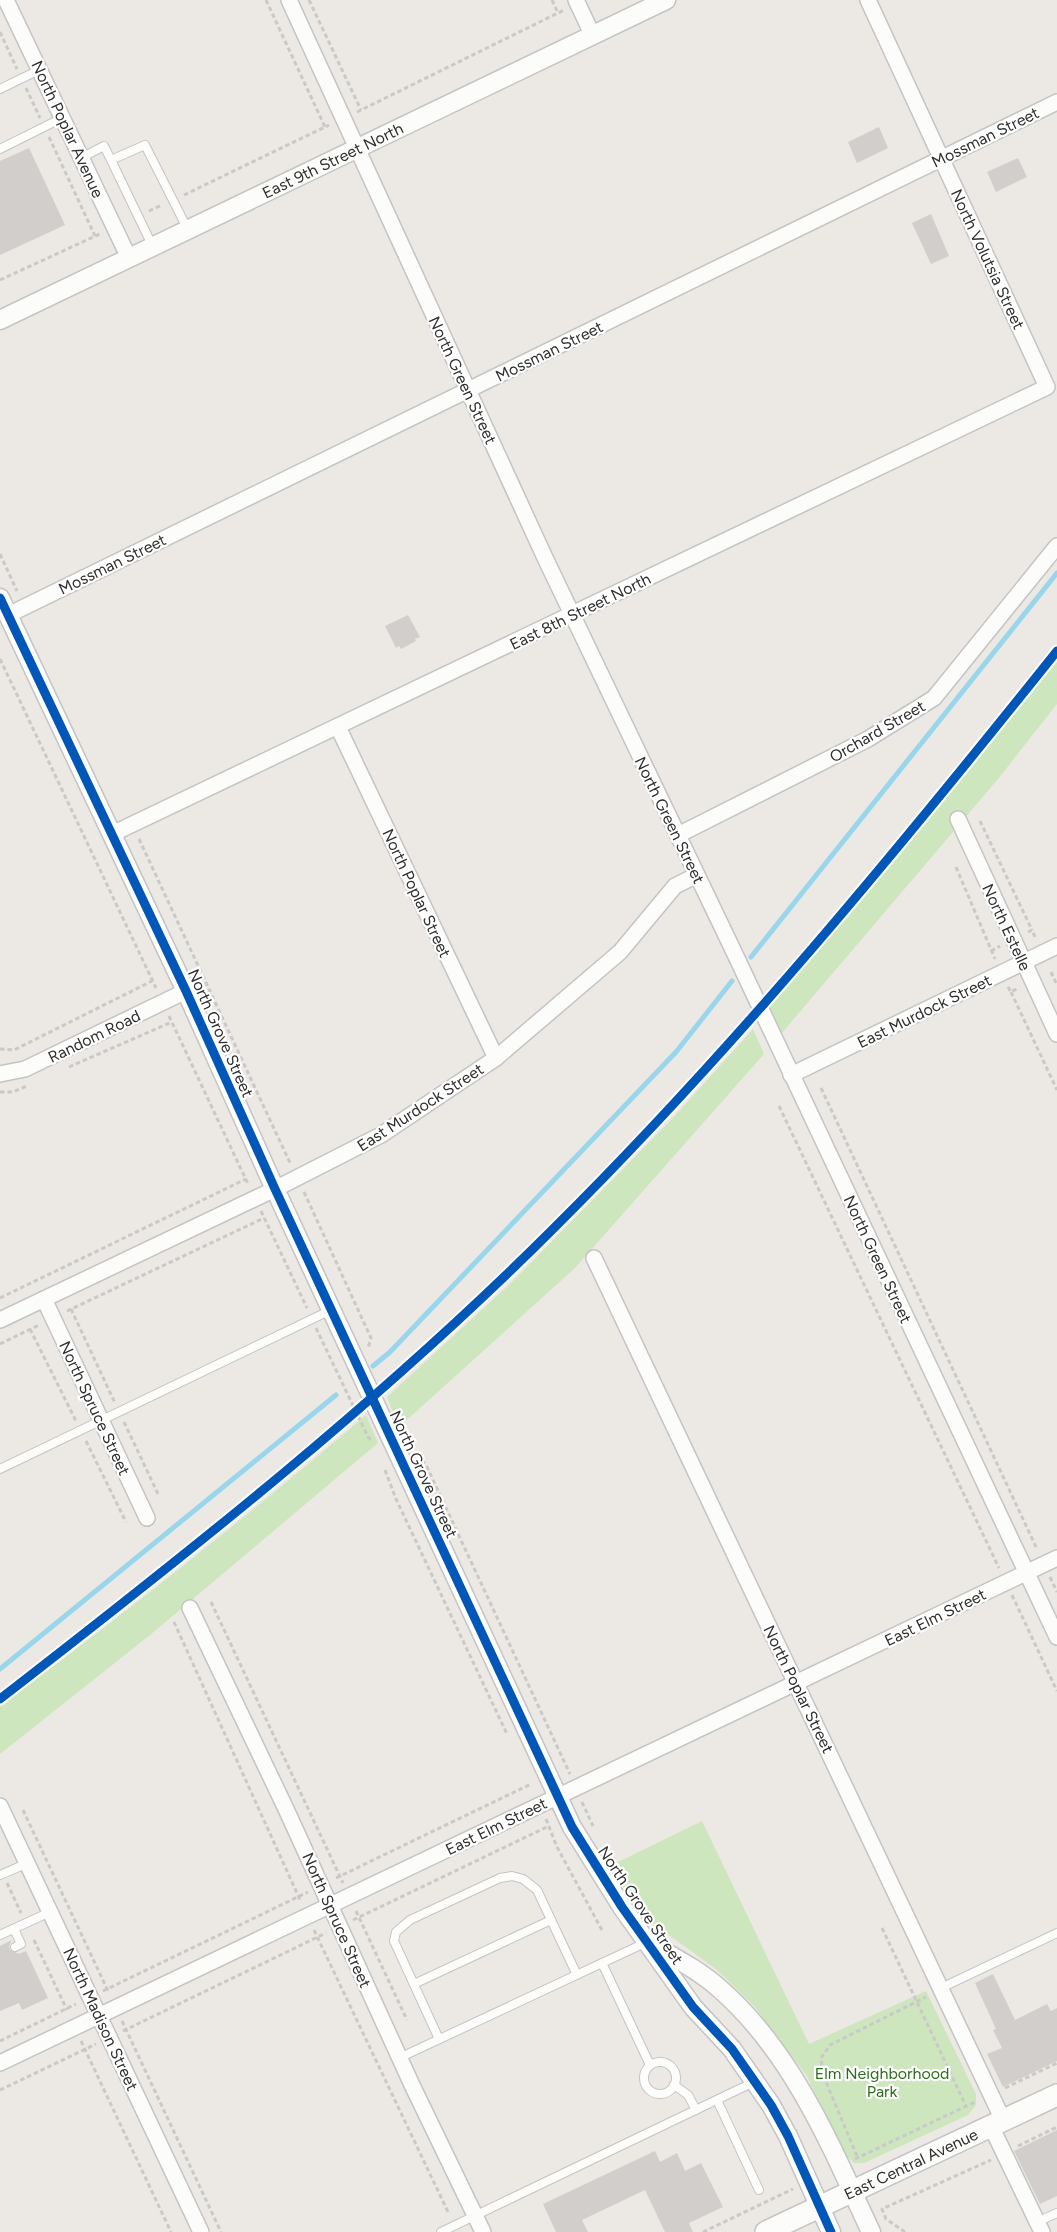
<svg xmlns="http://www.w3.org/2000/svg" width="1057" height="2232" viewBox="0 0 1057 2232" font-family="Figtree,sans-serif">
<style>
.green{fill:#cee6be}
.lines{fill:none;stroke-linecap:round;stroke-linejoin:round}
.stream{stroke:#99d6ec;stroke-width:5}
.building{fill:#d1cecb}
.service-casing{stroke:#c5c4c5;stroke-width:10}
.minor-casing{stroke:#c5c4c5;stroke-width:18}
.tertiary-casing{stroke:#c5c4c5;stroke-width:21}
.secondary-casing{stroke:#c5c4c5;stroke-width:24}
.path{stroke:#c9c9c8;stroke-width:3;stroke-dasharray:4.5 3;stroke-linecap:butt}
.service{stroke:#fcfcfb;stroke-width:8}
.minor{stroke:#fcfcfb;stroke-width:15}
.tertiary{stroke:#fcfcfb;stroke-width:18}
.secondary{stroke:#fcfcfb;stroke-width:21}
.cycleway-casing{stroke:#fff;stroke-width:13}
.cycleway{stroke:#0057b8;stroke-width:9}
.labels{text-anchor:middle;stroke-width:4.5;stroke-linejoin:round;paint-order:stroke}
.street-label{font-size:16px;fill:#2e2e2e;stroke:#fff}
.park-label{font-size:16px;fill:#2c6e1b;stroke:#fff}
</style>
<rect width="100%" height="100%" fill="#ece8e4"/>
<!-- green -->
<g class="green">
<path d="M 1057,656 L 1057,704 L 998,779 L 781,1034 L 769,1007 L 809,961 Z"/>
<path d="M 753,1029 L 764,1054 L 575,1268 L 399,1427 L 387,1397 L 509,1285 L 672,1119 Z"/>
<path d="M 366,1415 L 378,1443 L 150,1635 L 0,1754 L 0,1706 C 126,1613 248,1516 366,1415 Z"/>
<path d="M 702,1821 L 809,2044 L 926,1991 L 976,2094 L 976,2105 L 968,2115 L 864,2163 L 854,2163 L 847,2156 L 835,2137 L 807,2076 L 754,2006 L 716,1969 L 652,1923 L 608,1867 Z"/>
</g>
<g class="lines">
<!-- stream -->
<g class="stream">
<path d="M 751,957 L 1057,573"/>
<path d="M 373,1366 L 390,1352 L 676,1052 L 732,981"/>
<path d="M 0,1669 L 336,1395"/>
</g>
</g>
<!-- building -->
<g class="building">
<path d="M 879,127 L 888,148 L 857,163 L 848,142 Z"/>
<path d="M 29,148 L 65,225 L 0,255 L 0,161 Z"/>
<path d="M 1018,158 L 1027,177 L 996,192 L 987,172 Z"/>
<path d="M 931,214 L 949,256 L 931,264 L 912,223 Z"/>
<path d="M 408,615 L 420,637 L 415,639 L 416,641 L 401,649 L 399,646 L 396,648 L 385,626 Z"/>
<path d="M 12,1940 L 9,1946 L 10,1950 L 19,1954 L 26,1951 L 48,1998 L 22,2010 L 19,2003 L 0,2011 L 0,1946 Z"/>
<path d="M 993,1974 L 1015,2020 L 1047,2004 L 1051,2011 L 1057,2008 L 1057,2061 L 1003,2087 L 987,2054 L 1002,2048 L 993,2030 L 996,2029 L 975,1983 Z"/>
<path d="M 1057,2130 L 1057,2196 L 1040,2204 L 1014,2151 Z"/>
<path d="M 655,2151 L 660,2162 L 677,2153 L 685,2171 L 701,2163 L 723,2207 L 689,2223 L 693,2232 L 665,2232 L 645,2190 L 582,2220 L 588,2232 L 556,2232 L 543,2204 Z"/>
</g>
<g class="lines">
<!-- service casing -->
<g class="service-casing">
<g id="service">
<path d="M 0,89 L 39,70"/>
<path d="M 0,149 L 62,118"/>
<path d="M 81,158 L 104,146 L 111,160"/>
<path d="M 152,245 L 111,160 L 145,145 L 188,230"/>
<path d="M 0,1469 L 331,1310"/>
<path d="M 0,1875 L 28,1863"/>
<path d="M 14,1929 L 21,1944 L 15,1947"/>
<path d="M 0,1935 L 50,1912"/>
<path d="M 602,1963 L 650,2065"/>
<path d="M 414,1984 L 551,1920"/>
<path d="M 941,1988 L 1057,1933"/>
<path d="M 439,2039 L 394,1941 L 396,1932 L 410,1920 L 500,1878 L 512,1876 L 523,1879 L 537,1890 L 577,1975"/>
<path d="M 399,2058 L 647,1942"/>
<circle cx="660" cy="2078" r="16"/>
<path d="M 674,2085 L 688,2095 L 696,2110"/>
<path d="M 717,2100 L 759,2190"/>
<path d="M 1037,2222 L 1057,2213"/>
<path d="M 441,2232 L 754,2082"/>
</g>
</g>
<!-- minor casing -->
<g class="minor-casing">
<g id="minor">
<path d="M 6,0 L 129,258"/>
<path d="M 289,0 L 546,560 L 734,952 L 1057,1637"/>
<path d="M 576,0 L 593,36"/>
<path d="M 8,615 L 1057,102"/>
<path d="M 338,727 L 496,1058"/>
<path d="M 958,819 L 1057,1034"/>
<path d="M 112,834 L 1047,387 L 868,0"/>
<path d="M 678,835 L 868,739 L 934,698 L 1057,546"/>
<path d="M 0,1074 L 25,1069 L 186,991"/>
<path d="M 791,1075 L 1057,946"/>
<path d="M 594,1258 L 1003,2120"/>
<path d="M 44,1299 L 147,1518"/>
<path d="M 0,1320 L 275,1189 L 381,1135 L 496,1058 L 620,952 L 675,886 L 697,875"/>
<path d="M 190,1608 L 286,1809 L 412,2085 L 483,2232"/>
<path d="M 0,1806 L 201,2232"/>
<path d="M 0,2063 L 1057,1558"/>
<path d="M 991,2126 L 1042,2232"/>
</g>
</g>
<!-- tertiary casing -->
<g class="tertiary-casing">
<g id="tertiary">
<path id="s1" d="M 0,320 L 666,0"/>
<path d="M 0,598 L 186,991 L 275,1189 L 572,1827 L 622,1907 L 693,2007 L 732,2049 L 771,2105 L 788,2136 L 831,2232"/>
<path d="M 651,1944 C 675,1958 700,1971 720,1989 C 793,2053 831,2146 871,2232"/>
</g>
</g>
<!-- secondary casing -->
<g class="secondary-casing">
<g id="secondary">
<path id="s2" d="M 766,2232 L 1057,2095"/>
</g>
</g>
<!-- path -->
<g class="path">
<path d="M 266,0 L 325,127"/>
<path d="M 309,0 L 361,110"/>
<path d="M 552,0 L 558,13"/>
<path d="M 0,32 L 17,69"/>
<path d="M 26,88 L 40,118"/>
<path d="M 357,112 L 564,10"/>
<path d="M 49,137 L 95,236"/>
<path d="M 184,195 L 329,125"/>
<path d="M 149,211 L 162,205"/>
<path d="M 0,280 L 102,233"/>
<path d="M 0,554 L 17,591"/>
<path d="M 0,659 L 156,988"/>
<path d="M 980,821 L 1032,930"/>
<path d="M 139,839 L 291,1165"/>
<path d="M 956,867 L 995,959"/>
<path d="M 1028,932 L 1032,930 L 1036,939"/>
<path d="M 991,951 L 1000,946"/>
<path d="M 1051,972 L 1057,985"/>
<path d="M 1008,987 L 1011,992 L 1018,988"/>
<path d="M 1011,992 L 1057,1090"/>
<path d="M 169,1016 L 248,1184"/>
<path d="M 0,1049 L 14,1050 L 152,981"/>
<path d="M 69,1067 L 172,1022"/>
<path d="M 821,1088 L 1037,1549"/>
<path d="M 0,1092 L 13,1092 L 27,1086"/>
<path d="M 779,1106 L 999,1568"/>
<path d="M 304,1192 L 371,1338 L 368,1348"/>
<path d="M 261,1211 L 307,1308"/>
<path d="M 0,1298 L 246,1179"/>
<path d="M 71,1309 L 115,1403"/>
<path d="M 67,1311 L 264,1218"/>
<path d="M 316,1328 L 368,1437 L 371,1440"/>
<path d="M 30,1329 L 76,1421"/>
<path d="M 0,1344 L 39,1325"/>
<path d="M 124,1422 L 158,1494"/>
<path d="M 86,1441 L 126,1522"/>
<path d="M 422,1460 L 426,1465 L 570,1774"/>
<path d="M 385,1470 L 396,1499 L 507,1734"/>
<path d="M 1050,1577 L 1057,1592"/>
<path d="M 1012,1595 L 1057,1691"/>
<path d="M 211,1602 L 343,1883"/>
<path d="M 174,1622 L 301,1902"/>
<path d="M 582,1802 L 593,1826"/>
<path d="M 23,1810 L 108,1991"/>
<path d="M 546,1819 L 557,1847 L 603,1932"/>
<path d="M 336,1878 L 531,1784"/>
<path d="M 7,1883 L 21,1913"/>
<path d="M 356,1911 L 407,2020"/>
<path d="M 353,1920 L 549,1826"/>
<path d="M 882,1928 L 966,2106"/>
<path d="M 314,1930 L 449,2214"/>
<path d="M 34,1940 L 67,2010"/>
<path d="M 103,1991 L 308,1892"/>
<path d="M 122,2021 L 221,2232"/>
<path d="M 123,2031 L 326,1933"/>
<path d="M 0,2041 L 76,2004"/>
<path d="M 81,2041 L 171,2232"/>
<path d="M 1005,2088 L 1057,2063"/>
<path d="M 0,2090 L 96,2044"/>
<path d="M 1018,2146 L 1057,2127"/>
<path d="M 857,2156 L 823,2075 L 821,2058 L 830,2045 L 926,1997"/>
<path d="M 855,2159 L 977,2101"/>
<path d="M 703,2232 L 793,2189"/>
<path d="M 905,2232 L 886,2219 L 882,2209 L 991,2160"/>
</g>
<!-- service -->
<use href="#service" class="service"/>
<!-- minor -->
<use href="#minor" class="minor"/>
<!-- tertiary -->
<use href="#tertiary" class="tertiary"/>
<!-- secondary -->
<use href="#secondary" class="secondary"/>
<!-- cycleway casing -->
<g class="cycleway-casing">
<g id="cycleway">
<path d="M 0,598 L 186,991 L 275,1189 L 572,1827 L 622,1907 L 693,2007 L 732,2049 L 771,2105 L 788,2136 L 831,2232"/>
<path d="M 0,1699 C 192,1550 382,1400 554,1228 C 735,1048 898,850 1057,651"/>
</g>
</g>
<!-- cycleway -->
<use href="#cycleway" class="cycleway"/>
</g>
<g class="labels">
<!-- street labels -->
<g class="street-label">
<text transform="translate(68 129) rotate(65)" y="6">North Poplar Avenue</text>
<text transform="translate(985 137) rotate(-26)" y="6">Mossman Street</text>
<text dy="6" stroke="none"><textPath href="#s1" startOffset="369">East 9th Street North</textPath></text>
<text transform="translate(988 259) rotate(65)" y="6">North Volutsia Street</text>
<text transform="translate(549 351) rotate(-26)" y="6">Mossman Street</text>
<text transform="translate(463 380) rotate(65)" y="6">North Green Street</text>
<text transform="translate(112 564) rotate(-26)" y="6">Mossman Street</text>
<text transform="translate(580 611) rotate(-26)" y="6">East 8th Street North</text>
<text transform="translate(877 731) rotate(-30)" y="6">Orchard Street</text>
<text transform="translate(670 820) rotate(64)" y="6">North Green Street</text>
<text transform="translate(417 893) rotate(65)" y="6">North Poplar Street</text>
<text transform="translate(1007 927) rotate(65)" y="6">North Estelle</text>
<text transform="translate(924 1011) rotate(-26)" y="6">East Murdock Street</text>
<text transform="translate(221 1033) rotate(66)" y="6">North Grove Street</text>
<text transform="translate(94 1036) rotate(-26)" y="6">Random Road</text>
<text transform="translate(420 1107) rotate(-33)" y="6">East Murdock Street</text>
<text transform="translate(878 1259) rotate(65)" y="6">North Green Street</text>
<text transform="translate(95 1408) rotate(65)" y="6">North Spruce Street</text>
<text transform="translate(424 1474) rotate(65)" y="6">North Grove Street</text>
<text transform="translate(935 1617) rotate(-26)" y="6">East Elm Street</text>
<text transform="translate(799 1689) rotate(64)" y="6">North Poplar Street</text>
<text transform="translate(496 1826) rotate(-26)" y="6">East Elm Street</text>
<text transform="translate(641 1905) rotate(56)" y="6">North Grove Street</text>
<text transform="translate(337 1920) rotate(66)" y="6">North Spruce Street</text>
<text transform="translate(101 2019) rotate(65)" y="6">North Madison Street</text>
<text dy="6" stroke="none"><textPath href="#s2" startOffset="160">East Central Avenue</textPath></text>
</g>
<!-- park labels -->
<g class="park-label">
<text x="882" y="2079">Elm Neighborhood<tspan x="882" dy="18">Park</tspan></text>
</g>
</g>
</svg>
